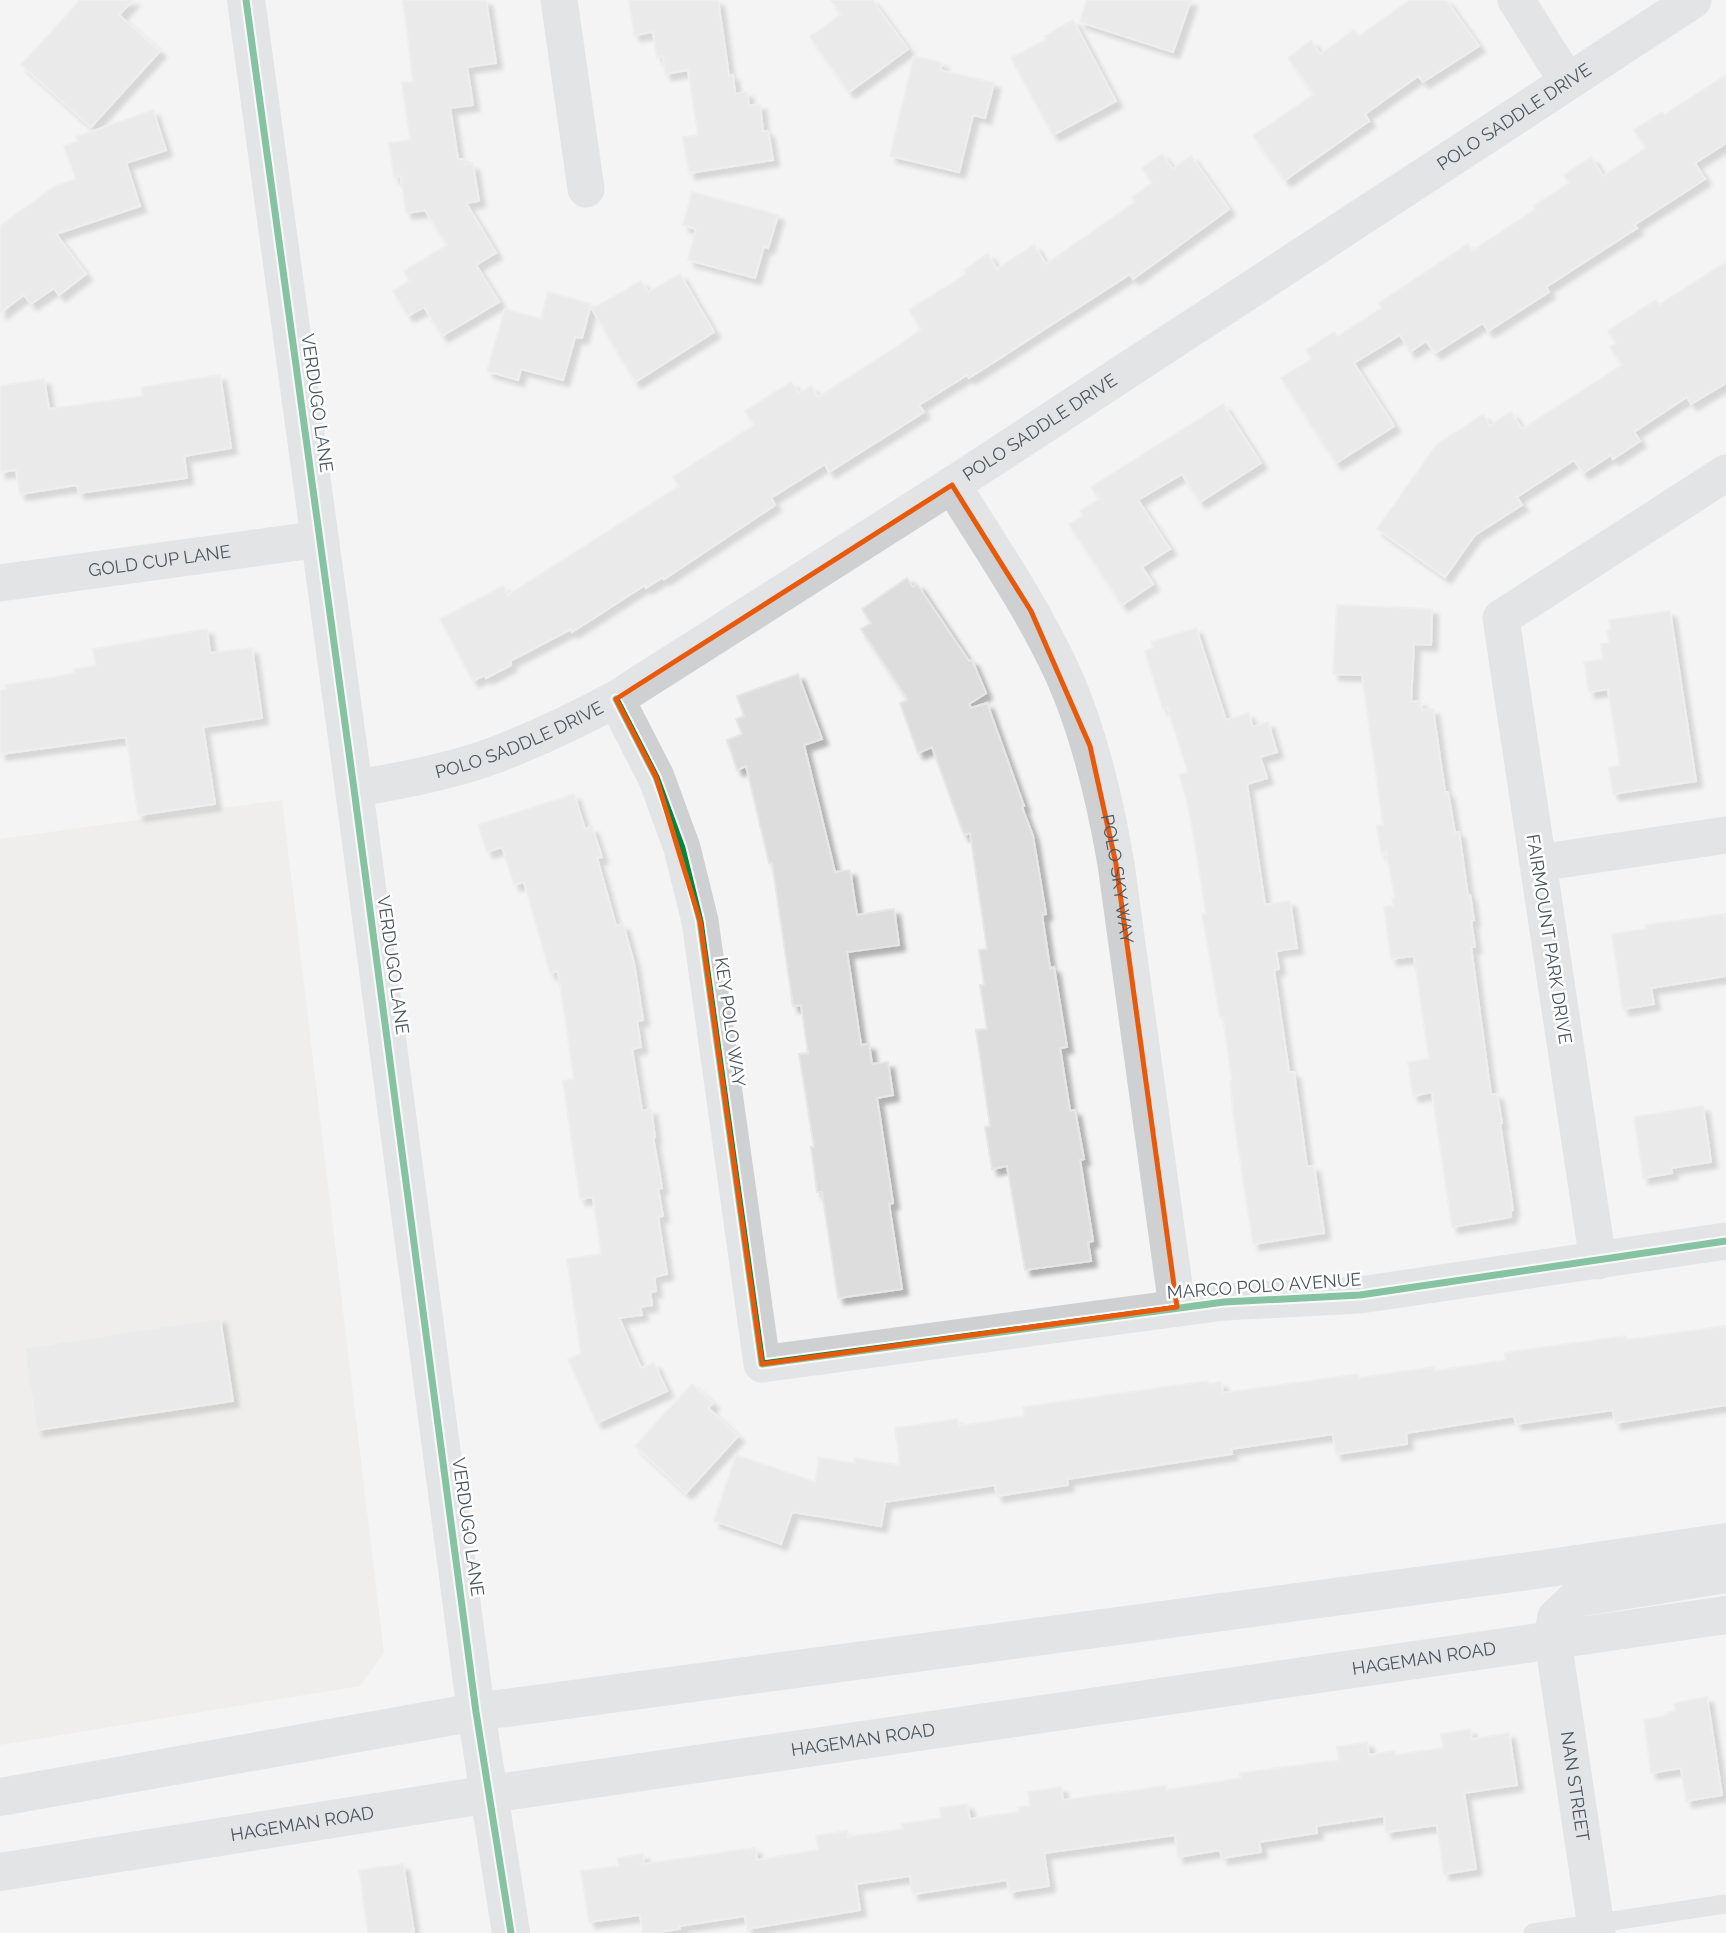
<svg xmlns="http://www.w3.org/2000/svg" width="1726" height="1933" viewBox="0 0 1726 1933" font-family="Raleway,sans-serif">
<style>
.commercial{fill:#e8e7e3}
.building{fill:#ddddde;stroke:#e5e6e7;stroke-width:2;filter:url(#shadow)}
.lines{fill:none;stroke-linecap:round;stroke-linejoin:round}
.lane{stroke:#ced0d2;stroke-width:19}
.street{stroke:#ced0d2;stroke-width:37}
.secondary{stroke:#ced0d4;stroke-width:38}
.cycleway-casing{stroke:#fff;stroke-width:11}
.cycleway{stroke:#00873e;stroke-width:7}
.marked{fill:none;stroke:#e8590c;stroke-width:5;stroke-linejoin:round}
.labels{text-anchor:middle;stroke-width:5;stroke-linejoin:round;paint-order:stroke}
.street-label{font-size:18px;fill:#4a5661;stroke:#fff}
</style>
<defs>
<filter id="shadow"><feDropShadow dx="6" dy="6" stdDeviation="2" flood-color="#0004"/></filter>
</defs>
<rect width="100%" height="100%" fill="#f4f4f4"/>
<!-- commercial -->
<path class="commercial" d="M 282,800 L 384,1653 L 360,1686 L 0,1745 L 0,839 Z"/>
<!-- building -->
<g class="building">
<path d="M 80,0 L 133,0 L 119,15 L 160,51 L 91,127 L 21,65 Z"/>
<path d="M 403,0 L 486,0 L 496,63 L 467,67 L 473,105 L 450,108 L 458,159 L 464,159 L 465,165 L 473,164 L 479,201 L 466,203 L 496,253 L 476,265 L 499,302 L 442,336 L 424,307 L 408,316 L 393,291 L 409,281 L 404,271 L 447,245 L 425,210 L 406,213 L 401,176 L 394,177 L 389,143 L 410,140 L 402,83 L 413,81 Z"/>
<path d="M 629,0 L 718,0 L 729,76 L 733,75 L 735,94 L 747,92 L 749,106 L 760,104 L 763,131 L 768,131 L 773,160 L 689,173 L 683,137 L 698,135 L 688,70 L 665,74 L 663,56 L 657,57 L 653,32 L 634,35 Z"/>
<path d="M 831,0 L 872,0 L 908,49 L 849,92 L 810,37 L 841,14 Z"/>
<path d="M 1087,0 L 1191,0 L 1173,52 L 1080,22 Z"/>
<path d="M 1410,0 L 1446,0 L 1479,46 L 1423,82 L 1418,76 L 1365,114 L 1369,121 L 1285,180 L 1253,136 L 1314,94 L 1288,58 L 1311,41 L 1320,54 L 1354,30 L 1359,36 Z"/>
<path d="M 1073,20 L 1116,101 L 1053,135 L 1011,58 L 1047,39 L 1045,36 Z"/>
<path d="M 914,56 L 942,63 L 940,70 L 994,83 L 985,118 L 973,115 L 959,172 L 890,156 Z"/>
<path d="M 1726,75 L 1726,143 L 1695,163 L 1705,179 L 1634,225 L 1637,228 L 1546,287 L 1549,292 L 1488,331 L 1483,323 L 1435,353 L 1426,341 L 1410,352 L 1400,335 L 1354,363 L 1394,426 L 1336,463 L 1281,378 L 1312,359 L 1306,350 L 1334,332 L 1338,336 L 1382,308 L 1379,303 L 1468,244 L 1472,251 L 1536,209 L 1534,206 L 1569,183 L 1564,175 L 1591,157 L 1603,176 L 1646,148 L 1634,130 L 1662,112 L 1664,115 Z"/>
<path d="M 153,110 L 166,150 L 126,163 L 140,206 L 56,234 L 86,274 L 59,295 L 54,288 L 31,304 L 24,295 L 0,313 L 0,226 L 55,186 L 76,179 L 64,146 L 78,141 L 76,137 Z"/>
<path d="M 1162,154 L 1173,169 L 1191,156 L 1229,209 L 1133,279 L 1130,274 L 969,378 L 967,375 L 919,405 L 924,412 L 829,472 L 825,464 L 771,498 L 775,505 L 664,579 L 663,577 L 646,588 L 645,585 L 572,632 L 571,629 L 510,661 L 511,665 L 486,678 L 485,675 L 473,681 L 440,619 L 503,586 L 508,595 L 679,486 L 673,477 L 754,425 L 745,411 L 791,382 L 799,393 L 811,386 L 818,397 L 907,340 L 921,329 L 909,310 L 966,274 L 964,270 L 988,254 L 997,269 L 1034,245 L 1046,264 L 1135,202 L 1132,197 L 1152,183 L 1142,168 Z"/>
<path d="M 692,192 L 778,215 L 768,248 L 764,246 L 755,278 L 688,260 L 696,229 L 683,225 Z"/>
<path d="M 1726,262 L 1726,383 L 1691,404 L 1687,397 L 1634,432 L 1640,441 L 1613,459 L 1611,455 L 1583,473 L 1574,460 L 1517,497 L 1522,505 L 1475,535 L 1445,577 L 1377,529 L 1437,444 L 1483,415 L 1490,426 L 1511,412 L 1522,429 L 1622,365 L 1610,347 L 1616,343 L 1608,331 L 1656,300 L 1659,305 Z"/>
<path d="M 680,274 L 714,332 L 635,382 L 592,309 L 641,281 L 648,292 Z"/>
<path d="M 548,292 L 591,304 L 582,338 L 575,337 L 563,380 L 521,369 L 518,380 L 487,371 L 505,309 L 541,319 Z"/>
<path d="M 220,375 L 231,448 L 184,456 L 187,478 L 79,493 L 77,485 L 20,494 L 16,470 L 0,472 L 0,386 L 44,379 L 49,409 L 143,396 L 142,387 Z"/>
<path d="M 1223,404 L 1261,463 L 1200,502 L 1182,474 L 1138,500 L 1170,549 L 1142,567 L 1153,584 L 1122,605 L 1069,524 L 1083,516 L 1080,511 L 1099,499 L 1091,487 Z"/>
<path d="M 907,578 L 913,587 L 917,584 L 969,661 L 972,660 L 986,693 L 969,704 L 971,708 L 987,703 L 1024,806 L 1022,807 L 1033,836 L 1046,914 L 1042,915 L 1050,968 L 1054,967 L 1067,1047 L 1060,1048 L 1070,1111 L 1075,1110 L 1084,1159 L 1080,1160 L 1093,1241 L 1088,1242 L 1091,1261 L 1025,1270 L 1007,1166 L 992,1169 L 985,1127 L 990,1126 L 976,1030 L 987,1029 L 980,985 L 984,985 L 979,950 L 987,949 L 970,833 L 964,835 L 932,747 L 918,753 L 900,703 L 908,700 L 861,629 L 871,623 L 862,609 Z"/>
<path d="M 1337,605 L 1432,609 L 1431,645 L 1414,644 L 1411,702 L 1420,701 L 1422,710 L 1433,709 L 1445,792 L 1448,792 L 1455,833 L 1459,832 L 1468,896 L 1470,895 L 1474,920 L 1471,921 L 1475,947 L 1471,947 L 1491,1095 L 1497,1094 L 1502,1123 L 1500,1123 L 1513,1210 L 1510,1211 L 1511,1217 L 1452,1227 L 1432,1092 L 1413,1096 L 1408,1062 L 1429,1059 L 1414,956 L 1391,959 L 1384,907 L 1394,906 L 1392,898 L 1395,897 L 1386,852 L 1381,853 L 1377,826 L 1383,825 L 1362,675 L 1333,674 Z"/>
<path d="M 1670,611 L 1696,781 L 1613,794 L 1609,768 L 1620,766 L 1608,689 L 1589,692 L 1584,662 L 1603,659 L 1601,644 L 1609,643 L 1607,631 L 1611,630 L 1609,620 Z"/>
<path d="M 1196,628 L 1226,720 L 1248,713 L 1253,727 L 1268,722 L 1277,752 L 1260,757 L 1267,778 L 1247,784 L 1265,905 L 1290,901 L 1297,948 L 1276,951 L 1279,969 L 1274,970 L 1289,1072 L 1294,1072 L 1307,1167 L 1314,1166 L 1324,1233 L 1253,1244 L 1232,1107 L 1233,1107 L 1230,1081 L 1232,1081 L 1223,1017 L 1220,1017 L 1202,914 L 1206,914 L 1195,845 L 1187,801 L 1179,775 L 1188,772 L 1167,707 L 1163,709 L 1145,651 L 1153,648 L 1151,642 Z"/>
<path d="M 207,629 L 210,653 L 252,648 L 262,718 L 203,727 L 215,804 L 138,815 L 126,737 L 0,754 L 0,690 L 6,689 L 5,685 L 55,677 L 74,673 L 74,669 L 96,666 L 93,649 Z"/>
<path d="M 798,674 L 822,739 L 804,745 L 835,872 L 850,870 L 857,915 L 894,909 L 899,945 L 847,952 L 861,1045 L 869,1044 L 872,1064 L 888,1062 L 893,1095 L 877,1098 L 893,1203 L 889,1204 L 902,1289 L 838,1298 L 822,1192 L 817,1192 L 811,1147 L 814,1147 L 799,1054 L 808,1053 L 801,1005 L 793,1006 L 772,863 L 769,863 L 746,766 L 737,770 L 727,740 L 742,734 L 736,719 L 744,716 L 737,696 Z"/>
<path d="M 574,794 L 585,829 L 592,827 L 602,857 L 597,858 L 616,926 L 623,924 L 634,963 L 643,1020 L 637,1021 L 641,1047 L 632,1049 L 642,1111 L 651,1109 L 655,1137 L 653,1137 L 662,1188 L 658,1189 L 663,1216 L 658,1217 L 667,1274 L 654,1277 L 656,1291 L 650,1292 L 652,1305 L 640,1307 L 642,1315 L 619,1318 L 641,1368 L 654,1363 L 667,1391 L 597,1423 L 568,1359 L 581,1354 L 567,1259 L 601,1254 L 593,1197 L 580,1199 L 563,1081 L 574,1079 L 558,971 L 550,973 L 524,882 L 514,885 L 502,847 L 487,852 L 478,825 Z"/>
<path d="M 1726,914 L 1726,976 L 1651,988 L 1654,1004 L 1623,1009 L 1612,934 L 1646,929 L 1646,925 Z"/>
<path d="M 1703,1106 L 1711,1162 L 1671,1168 L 1672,1173 L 1643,1178 L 1634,1117 Z"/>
<path d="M 220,1318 L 233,1401 L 37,1430 L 24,1348 Z"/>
<path d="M 1726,1326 L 1726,1405 L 1615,1423 L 1613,1410 L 1516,1424 L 1514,1416 L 1406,1433 L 1407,1444 L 1336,1454 L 1333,1434 L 1231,1449 L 1232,1454 L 1067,1479 L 1068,1485 L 997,1496 L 995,1485 L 885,1502 L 881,1526 L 792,1512 L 781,1544 L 714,1521 L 736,1455 L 815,1482 L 819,1458 L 854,1463 L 854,1458 L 900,1465 L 895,1428 L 957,1419 L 959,1426 L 1024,1416 L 1023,1407 L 1208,1381 L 1208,1384 L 1221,1382 L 1223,1393 L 1358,1374 L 1359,1378 L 1434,1367 L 1434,1371 L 1506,1360 L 1505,1353 L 1552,1346 L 1625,1336 L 1626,1340 Z"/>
<path d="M 692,1384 L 713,1403 L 708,1408 L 738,1436 L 686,1493 L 635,1446 Z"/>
<path d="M 1707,1697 L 1722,1795 L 1686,1801 L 1681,1768 L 1651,1773 L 1644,1720 L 1668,1715 L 1668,1712 L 1675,1711 L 1674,1703 Z"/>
<path d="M 1470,1729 L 1472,1739 L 1509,1733 L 1517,1785 L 1464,1793 L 1476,1869 L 1444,1874 L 1437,1825 L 1386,1832 L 1384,1816 L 1316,1826 L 1317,1833 L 1259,1842 L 1261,1852 L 1222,1858 L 1220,1850 L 1178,1857 L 1175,1835 L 1044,1853 L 1049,1886 L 1009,1892 L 1007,1880 L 913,1894 L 910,1876 L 856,1884 L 860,1910 L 747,1929 L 745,1916 L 679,1926 L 680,1929 L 653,1933 L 643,1933 L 640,1915 L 589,1922 L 581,1871 L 619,1866 L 618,1858 L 643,1854 L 644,1864 L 755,1848 L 757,1860 L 818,1850 L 816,1836 L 847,1831 L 848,1837 L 903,1829 L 902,1824 L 941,1818 L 940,1808 L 967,1804 L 970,1819 L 1019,1812 L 1018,1807 L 1030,1806 L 1028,1792 L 1061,1787 L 1063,1800 L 1166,1786 L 1166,1790 L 1241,1778 L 1240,1773 L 1339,1760 L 1337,1747 L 1367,1742 L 1369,1755 L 1395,1751 L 1395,1755 L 1443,1748 L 1441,1734 Z"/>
<path d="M 403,1864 L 414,1933 L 368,1933 L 359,1870 Z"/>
</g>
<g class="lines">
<!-- lane -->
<path class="lane" d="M 1533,1933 L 1726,1904"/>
<!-- street -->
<g class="street">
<path d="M 559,0 L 586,189"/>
<path d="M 1516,0 L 1567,81"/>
<path id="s1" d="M 952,485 C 991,547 1032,607 1063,674 C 1090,734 1105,800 1116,864 L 1177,1307"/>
<path id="s2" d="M 0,583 L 320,539"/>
<path d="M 616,699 L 656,777 L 682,848 L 700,921 L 762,1364 L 1224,1302 L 1360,1295 L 1726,1241"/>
<path id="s3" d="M 354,789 C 402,780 450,772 495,755 C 537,739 577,720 616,699 L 952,485 L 1693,0"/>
<path d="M 1538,863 L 1726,835"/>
<path d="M 1598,1261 L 1501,618 L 1726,473"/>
<path id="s4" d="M 1553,1641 L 1597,1933"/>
</g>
<!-- secondary -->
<g class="secondary">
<path d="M 246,0 L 354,789 L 476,1712 L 511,1933"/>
<path d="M 1553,1641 L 1556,1618 L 1577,1598 L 1726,1574"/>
<path d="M 0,1797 L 476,1712 L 1529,1571 L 1726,1542"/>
<path id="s5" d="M 0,1872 L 490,1794 L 1726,1615"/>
</g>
<!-- cycleway casing -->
<g class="cycleway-casing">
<g id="cycleway">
<path d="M 246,0 L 354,789 L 476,1712 L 511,1933"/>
<path d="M 616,699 L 656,777 L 682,848 L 700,921 L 762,1364 L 1224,1302 L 1360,1295 L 1726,1241"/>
</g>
</g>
<!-- cycleway -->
<use href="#cycleway" class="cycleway"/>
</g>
<!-- marked area -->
<path d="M0 0H1726V1933H0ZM 952,485 L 1031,611 L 1090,746 L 1116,864 L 1177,1307 L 762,1364 L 700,921 L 656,777 L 616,699 Z" fill="#f4f4f4" fill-opacity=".55" fill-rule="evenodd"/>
<path class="marked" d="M 952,485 L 1031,611 L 1090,746 L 1116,864 L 1177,1307 L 762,1364 L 700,921 L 656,777 L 616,699 Z"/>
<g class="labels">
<!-- street labels -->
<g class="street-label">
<text dy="6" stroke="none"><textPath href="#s3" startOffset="1349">POLO SADDLE DRIVE</textPath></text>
<text transform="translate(317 403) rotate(82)" y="6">VERDUGO LANE</text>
<text dy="6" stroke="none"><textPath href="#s3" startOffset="782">POLO SADDLE DRIVE</textPath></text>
<text dy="6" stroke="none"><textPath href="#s2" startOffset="161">GOLD CUP LANE</textPath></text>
<text dy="6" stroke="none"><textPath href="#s3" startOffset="173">POLO SADDLE DRIVE</textPath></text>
<text dy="6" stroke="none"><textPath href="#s1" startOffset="432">POLO SKY WAY</textPath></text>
<text transform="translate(1549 939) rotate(81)" y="6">FAIRMOUNT PARK DRIVE</text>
<text transform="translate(393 965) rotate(82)" y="6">VERDUGO LANE</text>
<text transform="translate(730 1022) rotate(82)" y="6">KEY POLO WAY</text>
<text transform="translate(1264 1286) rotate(-4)" y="6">MARCO POLO AVENUE</text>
<text transform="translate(468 1527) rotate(82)" y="6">VERDUGO LANE</text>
<text dy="6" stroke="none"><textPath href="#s5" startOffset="1440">HAGEMAN ROAD</textPath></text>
<text dy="6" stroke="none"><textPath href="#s5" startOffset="873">HAGEMAN ROAD</textPath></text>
<text dy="6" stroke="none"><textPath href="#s4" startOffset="147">NAN STREET</textPath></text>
<text dy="6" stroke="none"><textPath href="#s5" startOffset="306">HAGEMAN ROAD</textPath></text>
</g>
</g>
</svg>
